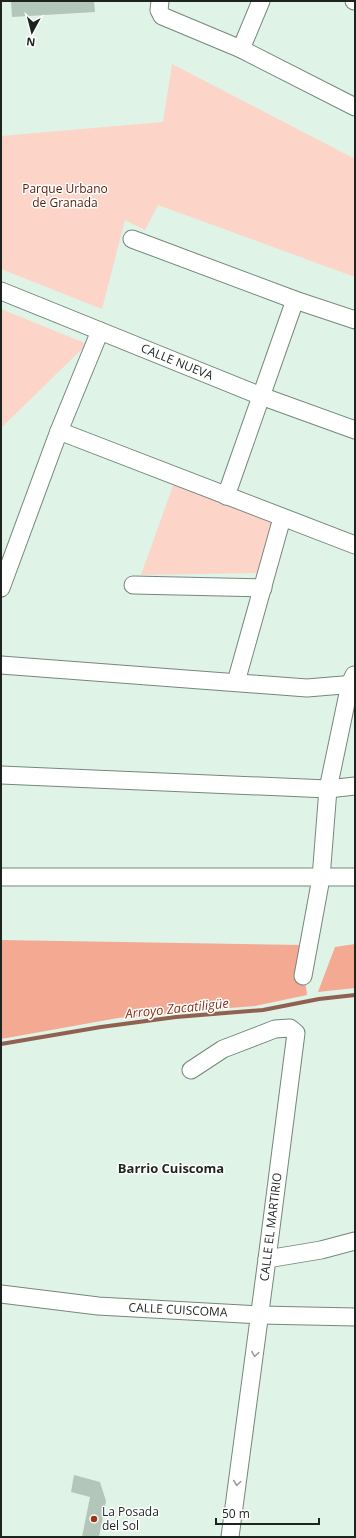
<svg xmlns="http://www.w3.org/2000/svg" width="356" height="1538" viewBox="0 0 356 1538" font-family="'Open Sans',sans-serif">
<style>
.green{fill:#fdd4c8}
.forest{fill:#f4a993}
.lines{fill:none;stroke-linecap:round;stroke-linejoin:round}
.stream{stroke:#906050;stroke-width:4}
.building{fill:#b2c6ba}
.minor-casing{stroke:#75877d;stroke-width:19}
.minor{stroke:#fff;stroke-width:17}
.oneway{stroke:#999c9b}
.poi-dot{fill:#9d3616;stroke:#fff;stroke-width:1.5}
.labels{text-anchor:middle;stroke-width:3;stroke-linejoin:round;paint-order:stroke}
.park-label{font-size:12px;fill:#5c1a06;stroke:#fff}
.street-label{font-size:12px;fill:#1d2420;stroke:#fff}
.poi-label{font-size:12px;fill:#1d2420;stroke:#fff;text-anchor:start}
.water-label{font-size:13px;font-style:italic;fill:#883218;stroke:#fff}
.neighbourhood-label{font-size:13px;font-weight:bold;fill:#1d2420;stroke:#fff}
</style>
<rect width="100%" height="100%" fill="#dff3e7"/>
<!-- green -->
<g class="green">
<path d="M 172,64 L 355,159 L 355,277 L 158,205 L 145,230 L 125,220 L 102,309 L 1,269 L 1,136 L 163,122 Z"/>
<path d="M 1,309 L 87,344 L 1,428 Z"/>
<path d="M 174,483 L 274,522 L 261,573 L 141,575 Z"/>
</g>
<!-- forest -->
<g class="forest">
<path d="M 1,940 L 301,945 L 307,995 L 255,1006 L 192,1011 L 118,1018 L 1,1039 Z"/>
<path d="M 355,944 L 355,988 L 318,992 L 335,947 Z"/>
</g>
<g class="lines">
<!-- stream -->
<path class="stream" d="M 1,1044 L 101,1027 L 176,1017 L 263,1010 L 319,999 L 355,995"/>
</g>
<!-- building -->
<g class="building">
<path d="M 11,1 L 94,1 L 95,12 L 12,17 Z"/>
<path d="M 74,1475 L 100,1482 L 106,1501 L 99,1537 L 82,1537 L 90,1497 L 71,1492 Z"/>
</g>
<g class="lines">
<!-- minor casing -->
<g class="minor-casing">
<g id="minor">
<path d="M 160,1 L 159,10 L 162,16 L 241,49 L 355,107"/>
<path d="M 354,1 L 355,1"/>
<path d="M 241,49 L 261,1"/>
<path d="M 132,239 L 295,300 L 355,320"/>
<path d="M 1,291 L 261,396 L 355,430"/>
<path d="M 59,431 L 355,545"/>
<path d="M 226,496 L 295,300"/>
<path d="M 133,585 L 263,588"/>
<path d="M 1,588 L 59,431 L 100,331"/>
<path d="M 1,665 L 307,688 L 355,684"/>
<path d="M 236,682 L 282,518"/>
<path d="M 1,775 L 328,789 L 355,786"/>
<path d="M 1,877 L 355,877"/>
<path d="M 303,976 L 321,878 L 328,789 L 350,684 L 354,675"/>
<path d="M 191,1070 L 223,1049 L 275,1029 L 290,1028 L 296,1033 L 267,1259 L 230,1537"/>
<path d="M 267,1259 L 321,1250 L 355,1241"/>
<path d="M 1,1294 L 98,1306 L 260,1315 L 355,1317"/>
</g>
</g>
<!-- minor -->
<use href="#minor" class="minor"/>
</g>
<!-- one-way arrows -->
<defs><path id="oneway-chevron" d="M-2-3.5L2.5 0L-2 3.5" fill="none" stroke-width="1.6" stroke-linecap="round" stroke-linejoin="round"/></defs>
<g class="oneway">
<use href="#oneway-chevron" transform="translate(255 1354) rotate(98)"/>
<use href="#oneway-chevron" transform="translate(237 1483) rotate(98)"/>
</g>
<!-- markers -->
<circle class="poi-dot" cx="94" cy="1519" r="4"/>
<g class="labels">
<!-- park labels -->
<g class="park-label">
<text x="65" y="193">Parque Urbano<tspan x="65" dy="14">de Granada</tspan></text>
</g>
<!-- street labels -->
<g class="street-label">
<text transform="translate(177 362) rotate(22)" y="4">CALLE NUEVA</text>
<text transform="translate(271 1227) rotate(-83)" y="4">CALLE EL MARTIRIO</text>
<text transform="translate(178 1310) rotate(3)" y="4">CALLE CUISCOMA</text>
</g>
<!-- poi labels -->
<g class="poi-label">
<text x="102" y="1516">La Posada<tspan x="102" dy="14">del Sol</tspan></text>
</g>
<!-- water labels -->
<g class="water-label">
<text transform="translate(177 1008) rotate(-6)" y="5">Arroyo Zacatiligüe</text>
</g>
<!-- neighbourhood labels -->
<g class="neighbourhood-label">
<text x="171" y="1173">Barrio Cuiscoma</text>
</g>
</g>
<!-- border -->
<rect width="356" height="1538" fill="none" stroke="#1d2420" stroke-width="4"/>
<!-- north arrow -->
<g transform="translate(32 32) rotate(187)" stroke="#ffffff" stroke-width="3" paint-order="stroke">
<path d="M0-3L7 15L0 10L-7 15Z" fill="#1d2420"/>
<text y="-6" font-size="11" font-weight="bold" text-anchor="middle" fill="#1d2420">N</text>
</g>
<!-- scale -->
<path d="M216 1518v6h103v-6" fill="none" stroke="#1d2420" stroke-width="2"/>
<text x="222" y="1518" font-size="12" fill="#1d2420" stroke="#ffffff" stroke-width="3" paint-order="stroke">50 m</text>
</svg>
